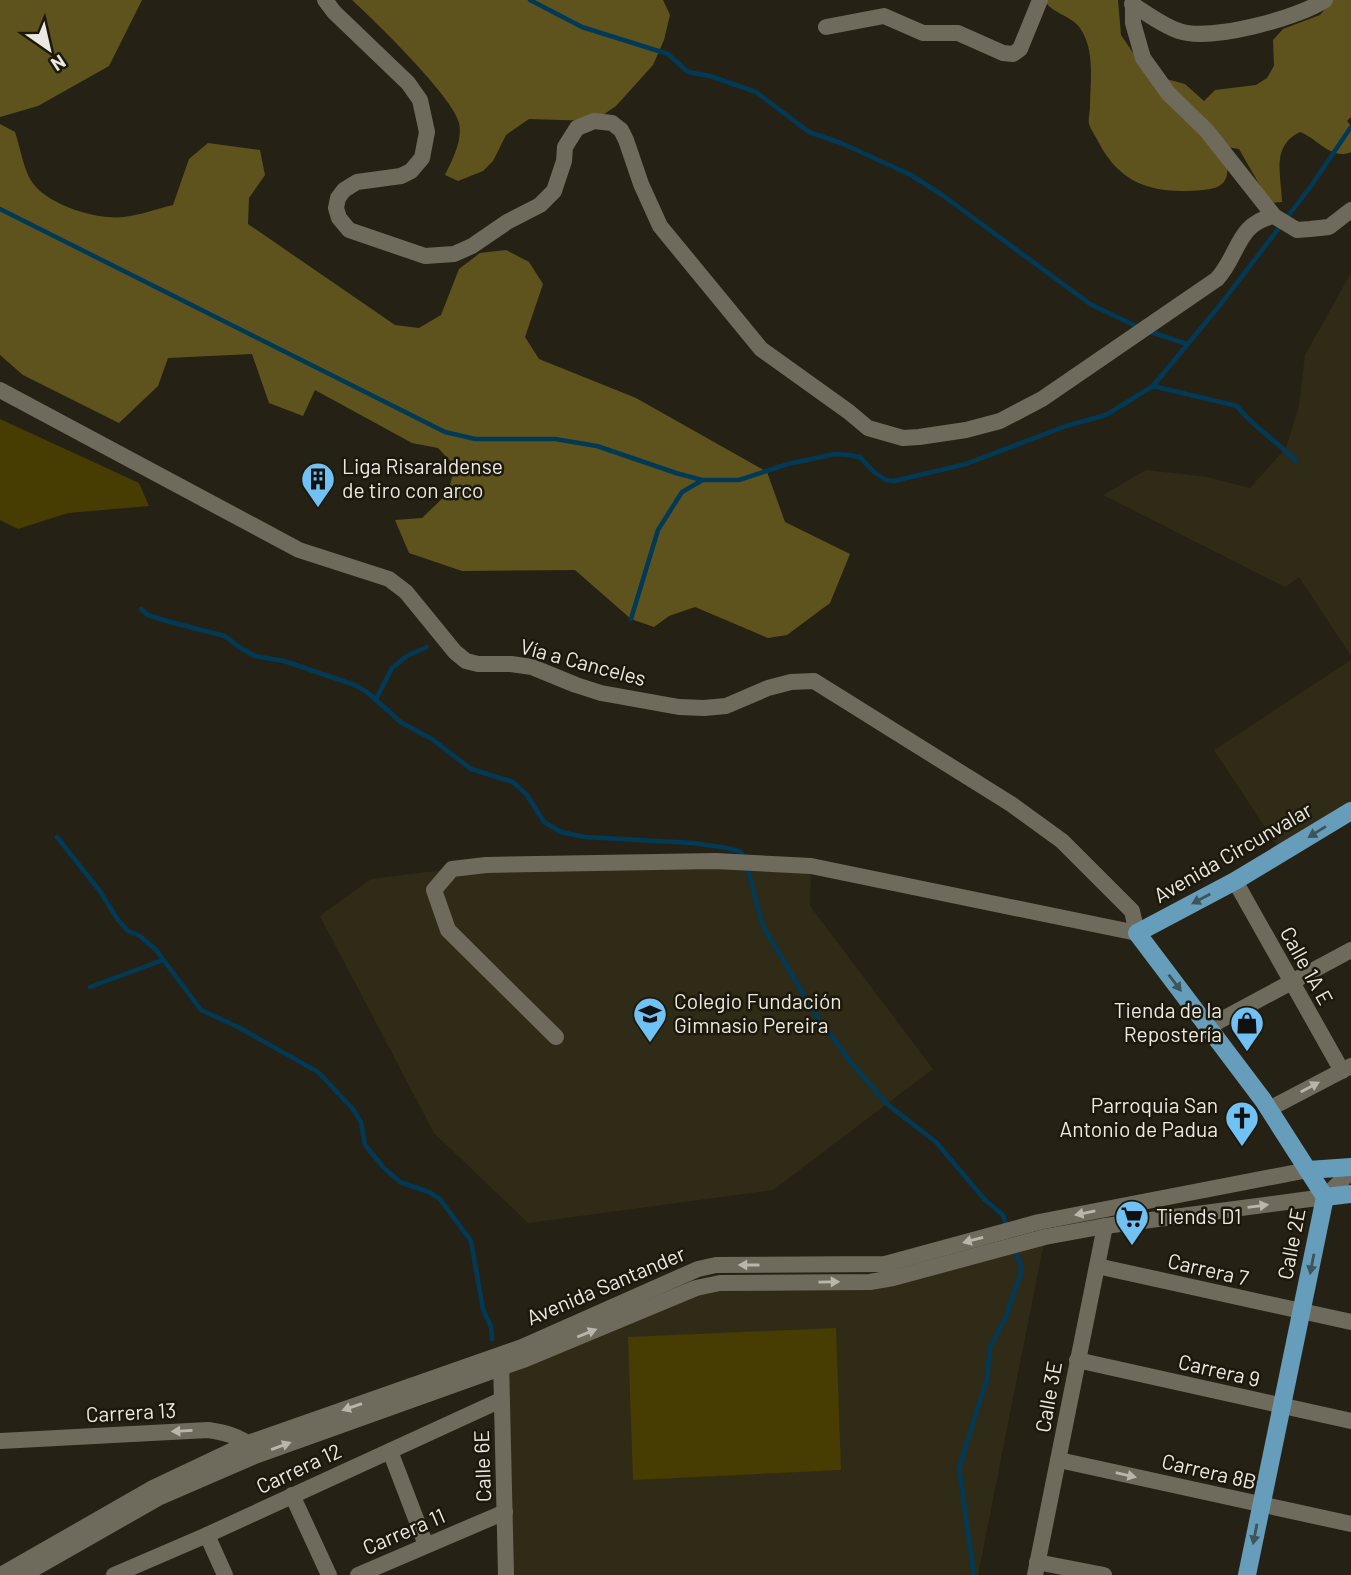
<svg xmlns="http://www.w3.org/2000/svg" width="1351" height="1575" viewBox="0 0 1351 1575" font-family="Barlow,sans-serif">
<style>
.built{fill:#302b17}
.green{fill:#473c01}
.forest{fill:#5f531d}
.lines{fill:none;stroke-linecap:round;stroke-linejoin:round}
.stream{stroke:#003a57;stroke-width:4.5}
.minor{stroke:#6f6b5c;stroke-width:16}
.major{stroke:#659dba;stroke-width:18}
.oneway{fill:#3d545a}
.oneway2{fill:#b9b7ac}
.labels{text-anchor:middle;stroke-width:5;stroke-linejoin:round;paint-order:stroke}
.poi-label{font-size:21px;fill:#ebe9e1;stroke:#1c190c;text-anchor:start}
.street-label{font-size:21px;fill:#ebe9e1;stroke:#1c190c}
</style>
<rect width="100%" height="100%" fill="#252215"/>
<!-- built -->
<g class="built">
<path d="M 1351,273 L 1351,656 L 1299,577 L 1285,587 L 1103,495 L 1146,470 L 1207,477 L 1250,488 L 1286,448 L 1299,406 L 1305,355 Z"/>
<path d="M 1351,660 L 1351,811 L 1282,853 L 1214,750 Z"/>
<path d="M 811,866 L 810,906 L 933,1069 L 773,1190 L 528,1223 L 434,1133 L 320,916 L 371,879 L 452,869 Z"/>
<path d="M 1045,1237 L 978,1575 L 506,1575 L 501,1368 L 696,1288 L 870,1282 Z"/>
</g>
<!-- green -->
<g class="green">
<path d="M 0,419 L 139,483 L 149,506 L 68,513 L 18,529 L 0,520 Z"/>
<path d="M 836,1328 L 841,1470 L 633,1480 L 628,1337 Z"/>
</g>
<!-- forest -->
<g class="forest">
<path d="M 0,0 L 142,0 L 109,66 L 38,106 L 0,117 Z"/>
<path d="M 352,0 L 663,0 L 670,15 L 664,40 L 653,65 L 616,106 L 594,121 L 529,119 L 506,135 L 493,161 L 483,171 L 458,181 L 445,175 C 452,160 463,141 459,123 C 454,98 374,20 352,0 Z"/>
<path d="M 1047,0 L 1118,0 L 1121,35 L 1138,60 L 1159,77 L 1185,84 L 1204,101 L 1215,90 L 1256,85 L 1267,78 L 1274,66 L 1273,40 L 1283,29 L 1320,15 L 1333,0 L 1351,0 L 1351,117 L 1347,121 L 1351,126 L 1351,152 C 1332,161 1317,138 1300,132 C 1271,146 1281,174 1282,202 L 1270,203 L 1239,149 L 1227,147 C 1226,170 1235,187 1203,190 C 1157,194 1122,187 1099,143 C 1096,137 1091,130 1089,124 C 1088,119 1090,112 1090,107 C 1090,83 1095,56 1083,33 C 1076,17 1058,16 1047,4 Z"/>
<path d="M 0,124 L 15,132 C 20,147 23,166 30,179 C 45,205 96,220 124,217 C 140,215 157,209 173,205 L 189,159 L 208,143 L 260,150 L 265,175 L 249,198 L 248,224 L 395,325 L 419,328 L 441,315 L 459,269 L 480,253 L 506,250 L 529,262 L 543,284 L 525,337 L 539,359 L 636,398 L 767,472 L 785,522 L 850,554 L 830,603 L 787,635 L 768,638 L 695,607 L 669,616 L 654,627 L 631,619 L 575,570 L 462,571 L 409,553 L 395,520 L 422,518 L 448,493 L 455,466 L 438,448 L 412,443 L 315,390 L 303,416 L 269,403 L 252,354 L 168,358 L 158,386 L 119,423 L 23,375 L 0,355 Z"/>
</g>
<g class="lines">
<!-- stream -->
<g class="stream">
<path d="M 530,0 L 582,27 L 668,54 L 688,72 L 710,76 L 756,92 L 809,132 L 841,143 L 911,175 L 941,194 L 1090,304 L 1140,328"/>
<path d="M 0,209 L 445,432 L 475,439 L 555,439 L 597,446 L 676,473 L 702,480 L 739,480 L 788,464 L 835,454 L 849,455 L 860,457 L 874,472 L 886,480 L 894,481 L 966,464 L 1066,426 L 1106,415 L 1153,386 L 1220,305 L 1311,186 L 1351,127"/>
<path d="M 1148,331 L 1187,344"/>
<path d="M 1153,386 L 1237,406 C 1254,428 1277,441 1296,461"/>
<path d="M 141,609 L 148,615 L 170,622 L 225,636 L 239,647 L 255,656 L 284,661 L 355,685 L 367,692 L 402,723 L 432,739 L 471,769 L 513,782 L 527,795 L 544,822 L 561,832 L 585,837 L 693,843 L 727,848 L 741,852 L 744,858"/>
<path d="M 631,619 L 658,530 L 682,492 L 701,481"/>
<path d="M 376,699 L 392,668 L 407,656 L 427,647"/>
<path d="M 57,837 L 99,890 L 118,920 L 128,931 L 140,936 L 156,950 L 201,1010 L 238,1027 L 318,1072 L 353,1109 L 361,1122 L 365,1145 L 384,1168 L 400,1182 L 429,1192 L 440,1199 L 471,1241 L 483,1309 L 491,1327 L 492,1339"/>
<path d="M 747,867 L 763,926 L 815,1014 L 854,1066 L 887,1104 L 936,1142 L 985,1200 L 1003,1215 L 1007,1228"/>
<path d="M 90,987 L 163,960"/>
<path d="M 974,1575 L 959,1468 L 987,1379 L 990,1348 L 1006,1317 L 1022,1269 L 1015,1249"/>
</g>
<!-- minor -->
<g class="minor">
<path d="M 325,0 L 334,12 L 408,83 L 420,100 L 427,132 L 422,158 L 411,171 L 401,176 L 357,182 L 344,190 L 338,198 L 336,208 L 339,218 L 349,230 L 425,256 L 454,254 L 472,246 L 507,222 L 540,205 L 554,191 L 564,161 L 565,147 L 577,128 L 594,121 L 612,123 L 621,130 L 626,140 L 641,184 L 660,226 L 761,349 L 849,412 L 868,428 L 903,438 L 919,437 L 966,430 L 1000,421 L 1042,399 L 1217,279 C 1239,255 1237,223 1274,216"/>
<path d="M 1133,0 L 1133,23 L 1143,58 L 1168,93 L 1207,131 L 1274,216 L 1297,230 L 1310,229 L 1329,227 L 1351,210"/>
<path d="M 1132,4 C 1146,13 1163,26 1179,31 C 1210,42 1298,18 1325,0"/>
<path d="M 826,27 L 884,16 L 923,33 L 958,33 L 1003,53 L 1013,54 L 1020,49 L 1040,0"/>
<path d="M 0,390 L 299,550 L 389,579 L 406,592 L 455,652 L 466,661 L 478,664 L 511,664 L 532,667 L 576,685 L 601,693 L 679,707 L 704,708 L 726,706 L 768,688 L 791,682 L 814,681 L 1011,804 L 1062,841 L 1132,911 L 1137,933 L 811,866 L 715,861 L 486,865 L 452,869 L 434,890 L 448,930 L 556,1037"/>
<path d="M 1235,881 L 1342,1071"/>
<path d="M 1208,1027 L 1351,950"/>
<path d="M 1269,1109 L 1351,1066"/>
<path d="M 1097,1266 L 1351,1322"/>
<path d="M 1077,1360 L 1351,1421"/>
<path d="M 501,1361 L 506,1575"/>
<path d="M 0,1441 L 208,1430 C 221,1432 244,1436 251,1448"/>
<path d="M 390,1451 L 426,1545"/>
<path d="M 1059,1460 L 1351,1524"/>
<path d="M 292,1495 L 329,1575"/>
<path d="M 207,1535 L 225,1575"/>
<path d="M 1037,1562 L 1104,1575"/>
<path d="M 1,1575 L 153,1488 L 248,1443 L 522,1347 L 698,1269 L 716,1265 L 885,1264 L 1039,1222 L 1308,1170"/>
<path d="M 23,1575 L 158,1498 L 255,1456 L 523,1360 L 696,1288 L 720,1283 L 870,1282 L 893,1278 L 1045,1237 L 1105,1226 L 1325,1197 L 1351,1171"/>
<path d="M 114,1575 L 207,1535 L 501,1400"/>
<path d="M 358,1575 L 505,1512"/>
<path d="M 1035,1575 L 1105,1226"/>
</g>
<!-- major -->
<g class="major">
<path d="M 1308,1170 L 1351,1167"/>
<path d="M 1325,1197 L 1351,1194"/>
<path d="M 1247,1575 L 1325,1197 L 1263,1100 L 1137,933 L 1235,881 L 1351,811"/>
</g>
</g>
<!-- one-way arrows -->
<defs><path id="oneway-solid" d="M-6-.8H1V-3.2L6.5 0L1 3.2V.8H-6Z" transform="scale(1.75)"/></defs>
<g class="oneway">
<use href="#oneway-solid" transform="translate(1317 832) rotate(148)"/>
<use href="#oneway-solid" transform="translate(1201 899) rotate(152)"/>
<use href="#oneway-solid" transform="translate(1175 983) rotate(53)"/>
<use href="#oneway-solid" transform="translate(1312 1264) rotate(101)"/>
<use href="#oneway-solid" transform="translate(1255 1534) rotate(101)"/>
</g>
<g class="oneway2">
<use href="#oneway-solid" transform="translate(1310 1087) rotate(-28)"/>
<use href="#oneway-solid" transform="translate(1258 1206) rotate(-7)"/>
<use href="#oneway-solid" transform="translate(1085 1213) rotate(169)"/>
<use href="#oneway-solid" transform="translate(973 1240) rotate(165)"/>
<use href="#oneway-solid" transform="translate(749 1265) rotate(180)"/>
<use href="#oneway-solid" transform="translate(829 1282) rotate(-1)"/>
<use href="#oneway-solid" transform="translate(587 1333) rotate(-22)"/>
<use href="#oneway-solid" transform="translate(352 1407) rotate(161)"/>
<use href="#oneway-solid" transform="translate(182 1431) rotate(177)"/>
<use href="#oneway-solid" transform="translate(281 1446) rotate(-20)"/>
<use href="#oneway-solid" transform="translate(1126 1475) rotate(13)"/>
</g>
<!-- icons -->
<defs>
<g id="building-pin" transform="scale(1.75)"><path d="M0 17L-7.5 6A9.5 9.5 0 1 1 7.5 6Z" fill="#70c1f4" stroke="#1c190c"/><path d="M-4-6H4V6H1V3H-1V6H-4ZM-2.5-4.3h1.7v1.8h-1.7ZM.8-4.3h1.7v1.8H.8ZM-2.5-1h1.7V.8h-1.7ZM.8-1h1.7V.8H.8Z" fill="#111"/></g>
<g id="school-pin" transform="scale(1.75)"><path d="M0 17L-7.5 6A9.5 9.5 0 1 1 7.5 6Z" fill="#70c1f4" stroke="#1c190c"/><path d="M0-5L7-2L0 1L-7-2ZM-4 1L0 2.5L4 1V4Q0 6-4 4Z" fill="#111"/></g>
<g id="shop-pin" transform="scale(1.75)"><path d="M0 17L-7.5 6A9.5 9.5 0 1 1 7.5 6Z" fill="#70c1f4" stroke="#1c190c"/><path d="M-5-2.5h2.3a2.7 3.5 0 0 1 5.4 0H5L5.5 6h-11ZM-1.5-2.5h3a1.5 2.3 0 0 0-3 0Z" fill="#111"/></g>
<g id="church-pin" transform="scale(1.75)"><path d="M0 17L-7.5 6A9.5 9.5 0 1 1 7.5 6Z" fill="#70c1f4" stroke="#1c190c"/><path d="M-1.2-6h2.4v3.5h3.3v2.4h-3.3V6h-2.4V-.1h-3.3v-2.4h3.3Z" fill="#111"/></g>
<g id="supermarket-pin" transform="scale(1.75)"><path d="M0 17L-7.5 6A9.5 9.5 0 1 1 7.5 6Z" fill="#70c1f4" stroke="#1c190c"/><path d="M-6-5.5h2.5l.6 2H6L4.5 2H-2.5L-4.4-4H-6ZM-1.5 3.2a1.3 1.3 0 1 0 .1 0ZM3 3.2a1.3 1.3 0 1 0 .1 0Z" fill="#111"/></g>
</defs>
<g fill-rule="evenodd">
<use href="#building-pin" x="318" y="479"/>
<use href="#school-pin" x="650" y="1014"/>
<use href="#shop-pin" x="1247" y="1023"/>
<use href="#church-pin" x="1242" y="1118"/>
<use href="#supermarket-pin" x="1132" y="1217"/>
</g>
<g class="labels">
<!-- poi labels -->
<g class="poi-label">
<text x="342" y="474">Liga Risaraldense<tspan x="342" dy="24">de tiro con arco</tspan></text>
<text x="674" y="1009">Colegio Fundación<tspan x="674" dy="24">Gimnasio Pereira</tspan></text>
<text x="1222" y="1018" text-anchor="end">Tienda de la<tspan x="1222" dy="24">Repostería</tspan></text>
<text x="1218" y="1113" text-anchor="end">Parroquia San<tspan x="1218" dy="24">Antonio de Padua</tspan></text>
<text x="1156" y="1224">Tiends D1</text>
</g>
<!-- street labels -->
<g class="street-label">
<text transform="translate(583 663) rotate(15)" y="7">Vía a Canceles</text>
<text transform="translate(1233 853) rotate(-30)" y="7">Avenida Circunvalar</text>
<text transform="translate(1306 966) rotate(61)" y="7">Calle 1A E</text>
<text transform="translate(1292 1244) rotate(-79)" y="7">Calle 2E</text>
<text transform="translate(1208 1270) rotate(13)" y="7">Carrera 7</text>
<text transform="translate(606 1286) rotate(-23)" y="7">Avenida Santander</text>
<text transform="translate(1219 1371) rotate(13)" y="7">Carrera 9</text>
<text transform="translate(1049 1397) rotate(-80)" y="7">Calle 3E</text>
<text transform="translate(131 1413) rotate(-3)" y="7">Carrera 13</text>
<text transform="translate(483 1466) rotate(-92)" y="7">Calle 6E</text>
<text transform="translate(299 1469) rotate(-25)" y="7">Carrera 12</text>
<text transform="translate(1209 1472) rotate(13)" y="7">Carrera 8B</text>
<text transform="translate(404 1532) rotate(-23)" y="7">Carrera 11</text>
</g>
</g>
<!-- north arrow -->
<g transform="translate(49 49) rotate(146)" stroke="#1c190c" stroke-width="5" paint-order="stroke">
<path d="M0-5L12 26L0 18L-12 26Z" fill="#ebe9e1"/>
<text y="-10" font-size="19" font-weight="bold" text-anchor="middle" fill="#ebe9e1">N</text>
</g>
</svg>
